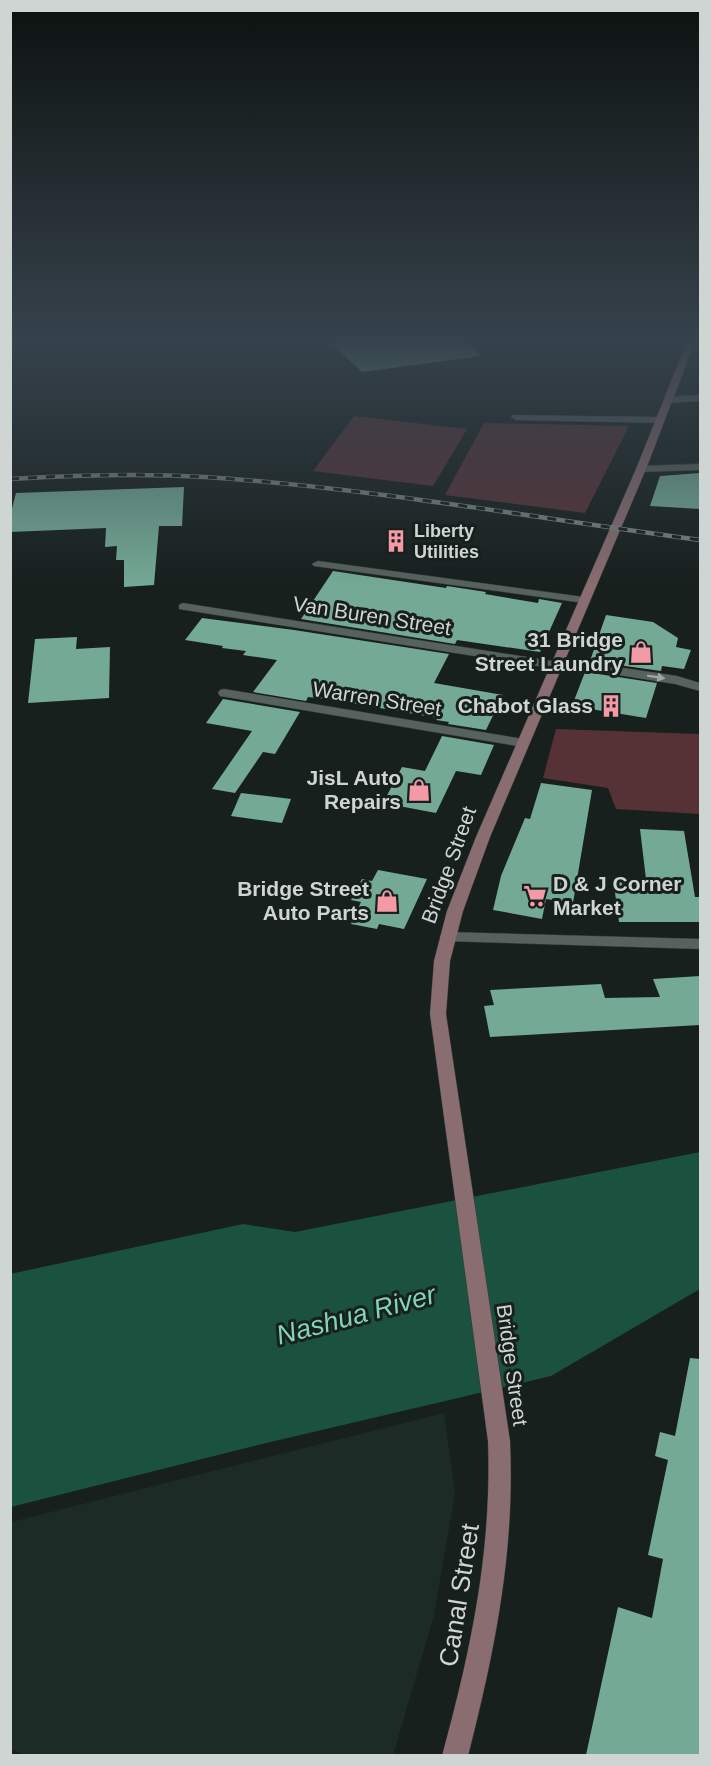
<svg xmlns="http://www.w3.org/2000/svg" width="711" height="1766" viewBox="0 0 711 1766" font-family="Helvetica,sans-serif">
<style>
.built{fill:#1c2b26}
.green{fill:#563237}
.water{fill:#1a513f}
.building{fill:#74aa95}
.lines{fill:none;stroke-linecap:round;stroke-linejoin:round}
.street-casing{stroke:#353b38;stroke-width:1}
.secondary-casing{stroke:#353b38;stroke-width:1}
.street{fill:#57615d;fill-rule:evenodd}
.secondary{fill:#896d70;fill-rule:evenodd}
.rail-casing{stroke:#79817e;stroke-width:4.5}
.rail{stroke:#17201d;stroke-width:3;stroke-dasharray:9;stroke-linecap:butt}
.oneway{fill:#9fa7a4}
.labels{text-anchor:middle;stroke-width:6;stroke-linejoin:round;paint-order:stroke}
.far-poi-label{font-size:18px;font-weight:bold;fill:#cfd5d3;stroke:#17201d;text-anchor:start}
.street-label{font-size:21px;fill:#cfd5d3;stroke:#17201d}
.poi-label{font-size:21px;font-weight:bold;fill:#cfd5d3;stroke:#17201d;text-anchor:end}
.near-street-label{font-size:26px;fill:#cfd5d3;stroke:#17201d}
.near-water-label{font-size:27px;font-style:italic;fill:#7fd5b4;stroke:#17201d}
</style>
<rect width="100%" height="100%" fill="#17201d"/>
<!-- built -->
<path class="built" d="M 444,1413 L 455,1494 L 434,1615 L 393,1755 L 29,1756 L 11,1750 L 11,1522 Z"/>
<!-- green -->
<g class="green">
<path d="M 354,416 L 467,429 L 433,486 L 313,471 Z"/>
<path d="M 484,423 L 629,426 L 585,513 L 445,495 Z"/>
<path d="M 556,729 L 700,734 L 700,814 L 616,809 L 608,788 L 543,778 Z"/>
</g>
<!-- water -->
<path class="water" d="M 700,1152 L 700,1289 L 551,1376 L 258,1445 L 11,1507 L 10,1274 L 243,1224 L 295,1232 Z"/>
<!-- building -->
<g class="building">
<path d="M 327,339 L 461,339 L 482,356 L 362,372 Z"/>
<path d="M 700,473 L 700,509 L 650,506 L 660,476 Z"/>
<path d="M 184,487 L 182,526 L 159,526 L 154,585 L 124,587 L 124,560 L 116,560 L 117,546 L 105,547 L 106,528 L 10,532 L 10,516 L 16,493 Z"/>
<path d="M 333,571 L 446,588 L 447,586 L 486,592 L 485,594 L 538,603 L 539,599 L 562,603 L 540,652 L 457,640 L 455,644 L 301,619 Z"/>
<path d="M 606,615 L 653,622 L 678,638 L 676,647 L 691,650 L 684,669 L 662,666 L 661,671 L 590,661 Z"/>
<path d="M 202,618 L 294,630 L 449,654 L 434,683 L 503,695 L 486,730 L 448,724 L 449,722 L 436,720 L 438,718 L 333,700 L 308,697 L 306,701 L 253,692 L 277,660 L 243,655 L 246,651 L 222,648 L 223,646 L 185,640 Z"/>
<path d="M 77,637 L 76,649 L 110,647 L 109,698 L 28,703 L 35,639 Z"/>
<path d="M 585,672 L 657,683 L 646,718 L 572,706 Z"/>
<path d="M 223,699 L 300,712 L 275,754 L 263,752 L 235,793 L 212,789 L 252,731 L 206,723 Z"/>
<path d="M 442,736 L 494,745 L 481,775 L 456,771 L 436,813 L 383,803 L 402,767 L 425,771 Z"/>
<path d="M 541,783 L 592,790 L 573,903 L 546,899 L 542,919 L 493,910 L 501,876 L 525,818 L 530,819 Z"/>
<path d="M 241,793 L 275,797 L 291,799 L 282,823 L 231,816 Z"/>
<path d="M 640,829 L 684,831 L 695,897 L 700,897 L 700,922 L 619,922 L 613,878 L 646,879 Z"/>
<path d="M 378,870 L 427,879 L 404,929 L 379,924 L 377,929 L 351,924 L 361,902 L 351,900 L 362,879 L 372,881 Z"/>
<path d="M 700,976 L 700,1025 L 490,1037 L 484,1006 L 494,1005 L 490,990 L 601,984 L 605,998 L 660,997 L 653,979 Z"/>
<path d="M 690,1358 L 700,1359 L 700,1755 L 586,1755 L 618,1607 L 652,1618 L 663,1559 L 648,1555 L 668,1460 L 655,1456 L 660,1432 L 675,1436 Z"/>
</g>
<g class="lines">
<!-- street casing -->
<g class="street-casing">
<g id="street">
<path d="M 642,339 L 700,339 L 700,344 L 646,342 Z"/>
<path d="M 700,395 L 700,401 L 668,403 L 663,400 L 668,397 Z"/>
<path d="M 513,415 L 660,417 L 665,420 L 660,423 L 516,420 L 511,417 Z"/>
<path d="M 700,464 L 700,470 L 641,472 L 636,469 L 641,466 Z"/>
<path d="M 318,561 L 584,597 L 590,600 L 584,603 L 314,566 L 312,564 Z"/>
<path d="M 183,603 L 552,661 L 557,658 L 677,676 L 700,683 L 700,691 L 675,684 L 561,666 L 556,669 L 179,609 L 179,605 Z"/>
<path d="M 224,689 L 523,739 L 530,743 L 523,747 L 220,696 L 218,693 L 220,690 Z"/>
<path d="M 448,932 L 700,939 L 700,949 L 442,941 L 440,937 L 442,933 Z"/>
</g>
</g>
<!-- secondary casing -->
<g class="secondary-casing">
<path id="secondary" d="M 688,339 L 696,339 L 646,469 L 490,837 L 463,911 L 450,961 L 446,1014 L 510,1441 C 515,1551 495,1650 468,1756 L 442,1756 C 471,1650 492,1551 488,1441 L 430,1014 L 434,961 L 447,911 L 476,837 L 636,469 Z"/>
</g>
<!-- street -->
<use href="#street" class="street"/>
<!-- secondary -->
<use href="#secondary" class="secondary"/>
<!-- rail casing -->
<g class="rail-casing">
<path id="rail" d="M 10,479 C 75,475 140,473 205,477 C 371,488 535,518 700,540"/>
</g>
<!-- rail -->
<use href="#rail" class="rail"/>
</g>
<!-- one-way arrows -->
<defs><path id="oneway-solid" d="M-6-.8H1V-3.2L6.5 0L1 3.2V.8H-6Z" transform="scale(1.5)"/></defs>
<use class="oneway" href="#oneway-solid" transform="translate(656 677) rotate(9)"/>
<!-- sky -->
<linearGradient id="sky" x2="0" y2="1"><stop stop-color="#0d1210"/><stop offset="0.58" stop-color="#36424c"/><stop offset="1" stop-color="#36424c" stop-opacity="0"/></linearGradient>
<rect width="711" height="586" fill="url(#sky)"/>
<!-- icons -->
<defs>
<g id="building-bare" transform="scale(1.8)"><path d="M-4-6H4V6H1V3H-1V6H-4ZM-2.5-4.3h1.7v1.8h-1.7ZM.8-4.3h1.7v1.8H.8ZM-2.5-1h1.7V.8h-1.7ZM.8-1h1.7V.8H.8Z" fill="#f39aa7" stroke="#17201d" stroke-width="2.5" paint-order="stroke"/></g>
<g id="shop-bare" transform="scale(1.8)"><path d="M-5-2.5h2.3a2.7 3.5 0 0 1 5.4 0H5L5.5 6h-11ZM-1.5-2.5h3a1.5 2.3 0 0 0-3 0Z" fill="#f39aa7" stroke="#17201d" stroke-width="2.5" paint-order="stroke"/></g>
<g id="supermarket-bare" transform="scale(1.8)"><path d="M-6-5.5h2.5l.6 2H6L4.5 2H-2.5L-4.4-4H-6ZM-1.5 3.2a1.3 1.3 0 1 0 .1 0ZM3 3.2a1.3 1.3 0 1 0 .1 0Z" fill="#f39aa7" stroke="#17201d" stroke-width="2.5" paint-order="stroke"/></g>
</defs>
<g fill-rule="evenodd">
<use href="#building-bare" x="396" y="541"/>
<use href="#shop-bare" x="641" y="652"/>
<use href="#building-bare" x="611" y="706"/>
<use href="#shop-bare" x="419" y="790"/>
<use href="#supermarket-bare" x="535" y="896"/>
<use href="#shop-bare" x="387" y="901"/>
</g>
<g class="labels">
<!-- far-poi labels -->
<g class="far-poi-label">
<text x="414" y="537">Liberty<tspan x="414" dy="21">Utilities</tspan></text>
</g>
<!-- street labels -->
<g class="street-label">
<text transform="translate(372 616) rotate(9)" y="7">Van Buren Street</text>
<text transform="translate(377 699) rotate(9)" y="7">Warren Street</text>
<text transform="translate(449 865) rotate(-70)" y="7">Bridge Street</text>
<text transform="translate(512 1365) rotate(82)" y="7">Bridge Street</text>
</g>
<!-- poi labels -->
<g class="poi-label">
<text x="623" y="647">31 Bridge<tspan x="623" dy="24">Street Laundry</tspan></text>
<text x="593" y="713">Chabot Glass</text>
<text x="401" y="785">JisL Auto<tspan x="401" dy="24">Repairs</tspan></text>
<text x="553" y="891" text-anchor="start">D &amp; J Corner<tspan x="553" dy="24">Market</tspan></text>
<text x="369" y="896">Bridge Street<tspan x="369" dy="24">Auto Parts</tspan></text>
</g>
<!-- near-street labels -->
<g class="near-street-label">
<text transform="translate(459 1595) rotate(-81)" y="9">Canal Street</text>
</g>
<!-- near-water labels -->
<g class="near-water-label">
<text transform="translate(356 1315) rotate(-15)" y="9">Nashua River</text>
</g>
</g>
<!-- border -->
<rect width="711" height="1766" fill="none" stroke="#cfd5d3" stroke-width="24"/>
</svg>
